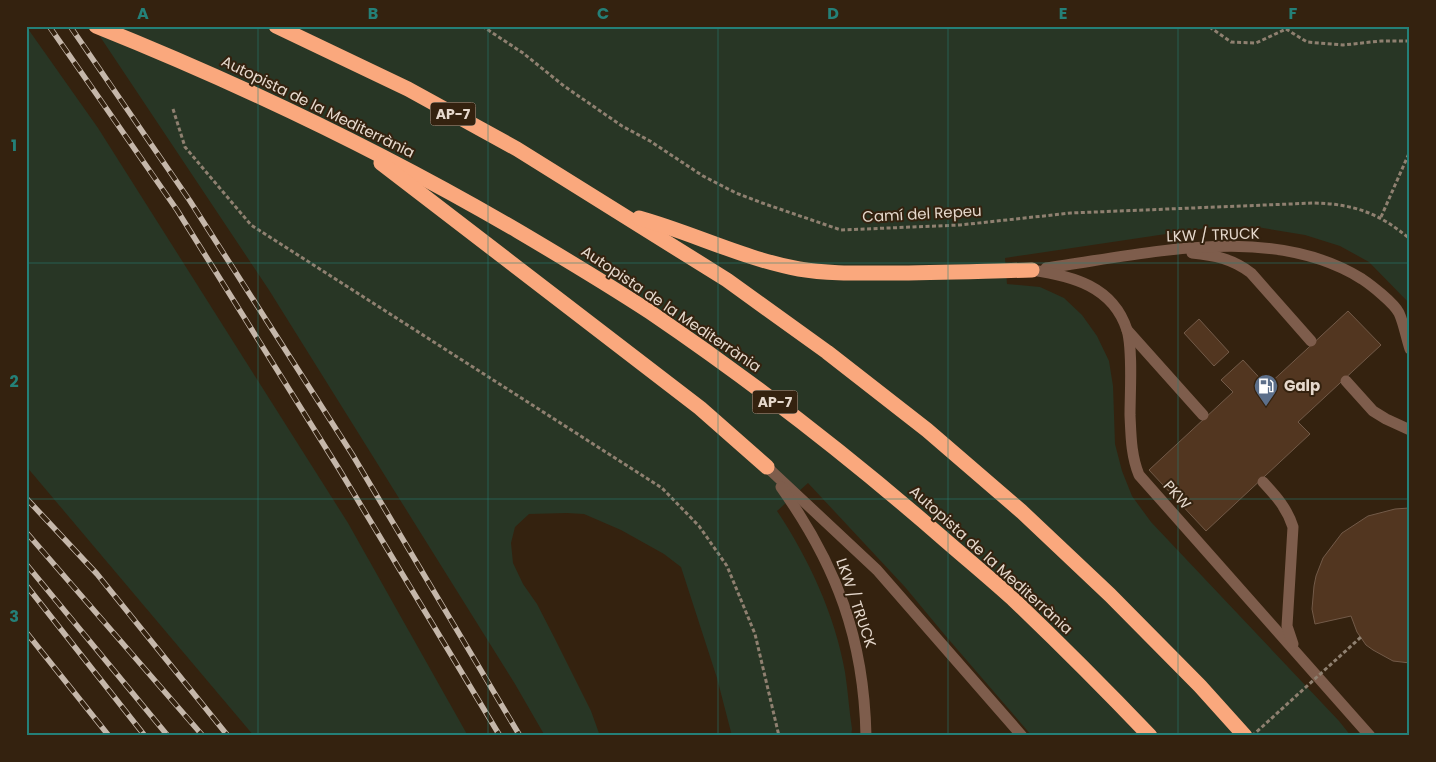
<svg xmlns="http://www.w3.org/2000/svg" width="1436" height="762" viewBox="0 0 1436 762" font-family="Poppins,sans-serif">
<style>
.green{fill:#283625}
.building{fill:#523620;stroke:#725a48}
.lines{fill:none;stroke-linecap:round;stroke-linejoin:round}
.path{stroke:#8f8070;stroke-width:3;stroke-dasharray:4 2.5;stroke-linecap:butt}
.service{stroke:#7e5d4c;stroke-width:11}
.motorway{stroke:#faa87d;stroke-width:15}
.rail-casing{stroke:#c5b7aa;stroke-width:5.5}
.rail{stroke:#34220f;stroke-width:4;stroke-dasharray:11;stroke-linecap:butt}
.path-bridge{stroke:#8f8070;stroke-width:3;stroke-dasharray:4 2.5;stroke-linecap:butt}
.grid{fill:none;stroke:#248078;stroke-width:1;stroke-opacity:0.55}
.labels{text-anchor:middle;stroke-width:4;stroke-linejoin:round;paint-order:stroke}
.shield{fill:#34220f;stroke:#b1a294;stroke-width:1}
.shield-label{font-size:14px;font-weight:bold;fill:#e6d9cd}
.street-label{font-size:15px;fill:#e6d9cd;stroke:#34220f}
.poi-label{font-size:15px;font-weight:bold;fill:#e6d9cd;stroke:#34220f;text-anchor:start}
.neatline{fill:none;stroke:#248078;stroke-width:2}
.grid-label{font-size:16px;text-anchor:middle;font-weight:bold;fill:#248078}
</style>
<rect width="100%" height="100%" fill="#34220f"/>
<!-- green -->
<g class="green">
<path d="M 26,26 L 98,128 L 348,523 L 468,736 L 254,736 L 26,466 Z"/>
<path d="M 93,26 L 1410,26 L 1410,304 L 1369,262 L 1340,246 L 1305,235 L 1257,227 L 1213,227 L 1005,258 L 1007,284 L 1040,287 L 1064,298 L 1082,315 L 1097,336 L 1109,361 L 1113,386 L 1115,444 L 1122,471 L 1132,496 L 1151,522 L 1339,721 L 1351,736 L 1032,736 L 944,634 L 905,587 L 808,483 L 777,511 C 809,559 835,615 845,672 C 848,691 849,710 852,729 L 851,736 L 732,736 L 717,678 L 681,567 L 664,554 L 621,530 L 584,514 L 567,513 L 529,514 L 515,527 L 511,543 L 513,563 L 523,584 L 537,604 L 554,637 L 591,711 L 600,736 L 545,736 L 515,684 L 269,290 Z"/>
</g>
<!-- building -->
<g class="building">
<path d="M 1348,311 L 1381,345 L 1298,422 L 1310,434 L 1206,531 L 1149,470 L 1233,392 L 1221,380 L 1243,360 L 1267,386 Z"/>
<path d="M 1199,319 L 1229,352 L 1214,366 L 1184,333 Z"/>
<path d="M 1409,508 L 1410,508 L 1410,663 L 1393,661 L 1373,650 L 1366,645 L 1357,632 L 1351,616 L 1315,624 L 1312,609 L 1314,586 L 1316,576 L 1323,558 L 1342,533 L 1368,516 L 1395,509 Z"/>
</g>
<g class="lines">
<!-- path -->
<g class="path">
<path d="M 482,26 L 523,53 L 564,86 L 622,126 L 650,141 L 703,176 L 736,193 L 765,204 L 841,230 L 960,225 L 1071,213 L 1314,203 C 1354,204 1379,213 1410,239"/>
<path d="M 1211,26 L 1211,28 L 1231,42 L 1256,43 L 1286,29 L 1307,42 L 1343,45 L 1381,41 L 1410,41"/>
<path d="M 173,109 L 185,147 L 251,225 L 662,488 L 699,526 L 727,566 L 755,634 L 779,736"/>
<path d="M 1381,217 L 1410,151"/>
</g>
<!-- service -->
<g class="service">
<path d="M 1192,253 C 1214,255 1233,259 1251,273 L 1311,341"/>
<path d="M 1046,268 C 1147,254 1271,222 1362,279 C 1371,285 1394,303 1399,313 C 1404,324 1406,337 1410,349"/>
<path d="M 1032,270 C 1072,276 1113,286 1127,330 C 1133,349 1130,393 1130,415 C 1131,436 1131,455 1139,475 L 1370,736"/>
<path d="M 1127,330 L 1203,415"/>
<path d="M 1346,381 L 1373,411 L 1386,419 L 1410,430"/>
<path d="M 767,467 L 877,570 L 1022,736"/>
<path d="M 1263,482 C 1276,496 1287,508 1293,527 L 1287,626 L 1293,644"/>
<path d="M 781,487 C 837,566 864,639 866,736"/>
</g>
<!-- motorway -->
<g class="motorway">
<path d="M 96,26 C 243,85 381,151 518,231 C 562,257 607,284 650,312 C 753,382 851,458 945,540 C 968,560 991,579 1013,599 C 1060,644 1105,689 1150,736"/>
<path d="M 276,26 L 408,89 L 517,149 L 727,280 L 827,352 L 927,430 L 1021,511 L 1110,595 L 1200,686 L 1245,736"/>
<path d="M 381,163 L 700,408 L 767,467"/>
<path d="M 639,218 C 693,233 744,259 799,269 C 829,274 860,273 891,273 C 938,273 985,271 1032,270"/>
</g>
<!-- rail casing -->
<g class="rail-casing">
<g id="rail">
<path d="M 49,26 L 177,210 L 339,469 L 500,736"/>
<path d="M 70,26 L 190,201 L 352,454 L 520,736"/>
<path d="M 26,498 L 97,574 L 228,736"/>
<path d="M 26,532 L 203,736"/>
<path d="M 26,564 L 168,736"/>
<path d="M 26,585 L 145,736"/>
<path d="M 26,632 L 109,736"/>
</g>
</g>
<!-- rail -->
<use href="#rail" class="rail"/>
<!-- path-bridge -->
<path class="path-bridge" d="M 1252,736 L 1361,637"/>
</g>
<!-- grid -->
<path class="grid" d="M 258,26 L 258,736M 488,26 L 488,736M 718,26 L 718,736M 948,26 L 948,736M 1178,26 L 1178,736M 26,263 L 1410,263M 26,499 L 1410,499"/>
<!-- icons -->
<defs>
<g id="fuel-pin" transform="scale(1.25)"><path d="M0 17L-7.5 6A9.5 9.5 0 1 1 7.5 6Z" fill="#5c6f8a" stroke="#34220f"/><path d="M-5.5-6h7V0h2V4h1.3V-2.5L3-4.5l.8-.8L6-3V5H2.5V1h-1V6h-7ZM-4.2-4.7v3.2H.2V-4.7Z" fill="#fff"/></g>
</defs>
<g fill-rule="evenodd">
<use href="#fuel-pin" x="1266" y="386"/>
</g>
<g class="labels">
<!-- shield labels -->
<g class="shield">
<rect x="430.5" y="102.5" width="45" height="23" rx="4"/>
<rect x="752.5" y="390.5" width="45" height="23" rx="4"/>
</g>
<g class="shield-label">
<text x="453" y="119">AP-7</text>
<text x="775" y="407">AP-7</text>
</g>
<!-- street labels -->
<g class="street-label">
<text transform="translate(318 107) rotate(26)" y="5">Autopista de la Mediterrània</text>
<text transform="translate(922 214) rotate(-3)" y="5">Camí del Repeu</text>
<text transform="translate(1213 235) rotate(-2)" y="5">LKW / TRUCK</text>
<text transform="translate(671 309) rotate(34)" y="5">Autopista de la Mediterrània</text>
<text transform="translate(1177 495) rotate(48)" y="5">PKW</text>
<text transform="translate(991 560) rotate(42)" y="5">Autopista de la Mediterrània</text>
<text transform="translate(856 603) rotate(71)" y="5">LKW / TRUCK</text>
</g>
<!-- poi labels -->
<g class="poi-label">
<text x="1284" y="391">Galp</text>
</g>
</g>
<!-- border -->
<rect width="1436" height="762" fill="none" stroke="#34220f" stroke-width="55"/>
<rect x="28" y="28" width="1380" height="706" class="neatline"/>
<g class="grid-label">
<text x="143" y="19">A</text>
<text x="373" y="19">B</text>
<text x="603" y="19">C</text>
<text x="833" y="19">D</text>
<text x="1063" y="19">E</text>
<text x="1293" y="19">F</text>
<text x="14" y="151">1</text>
<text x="14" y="387">2</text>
<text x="14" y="622">3</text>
</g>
</svg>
